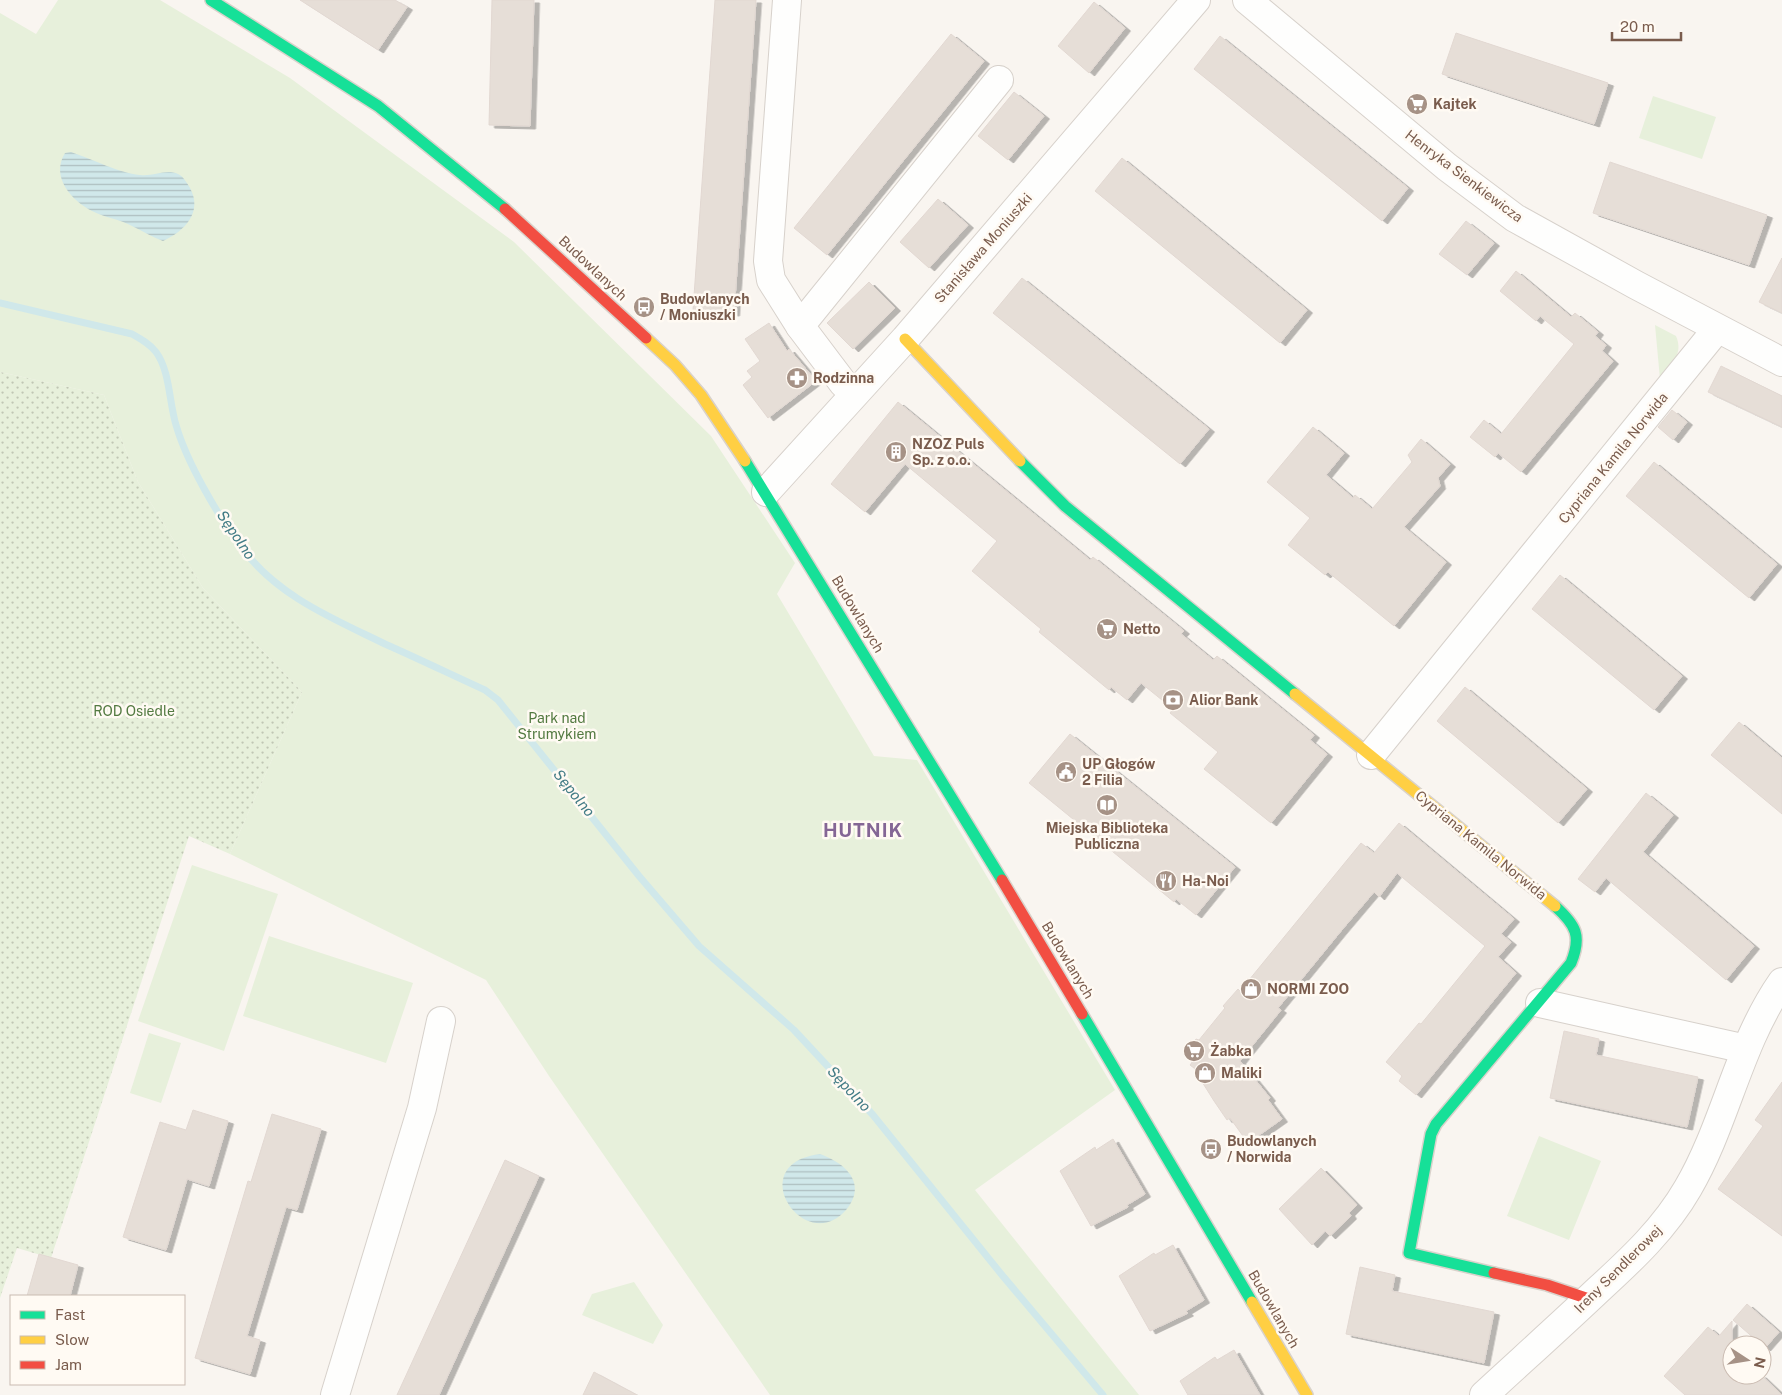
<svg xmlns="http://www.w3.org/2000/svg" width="1782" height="1395" viewBox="0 0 1782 1395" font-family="'Public Sans',sans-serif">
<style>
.green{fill:#e7f0db}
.garden{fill:url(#garden-dots)}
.water{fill:url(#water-rules)}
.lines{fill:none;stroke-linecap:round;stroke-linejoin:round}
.stream{stroke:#d0e8ea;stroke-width:7}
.building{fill:#e6ded7;stroke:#e2d8d2;filter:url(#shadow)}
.street-casing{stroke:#d7d1cb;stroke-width:30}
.fast-casing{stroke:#d9d2cb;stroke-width:14}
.slow-casing{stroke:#d9d2cb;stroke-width:14}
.jam-casing{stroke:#d9d2cb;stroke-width:14}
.street{stroke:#fefefd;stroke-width:28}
.fast{stroke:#16e098;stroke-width:11}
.slow{stroke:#ffcf43;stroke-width:11}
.jam{stroke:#f24e42;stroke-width:11}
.labels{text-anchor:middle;stroke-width:5;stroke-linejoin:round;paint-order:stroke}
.poi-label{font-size:14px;font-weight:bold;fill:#7a5c4d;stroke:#fffaf3;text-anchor:start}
.street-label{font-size:14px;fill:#7a5c4d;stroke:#fffaf3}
.park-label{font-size:14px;fill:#537a41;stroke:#fffaf3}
.water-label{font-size:15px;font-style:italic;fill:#437c86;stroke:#fffaf3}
.district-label{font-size:19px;font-weight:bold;letter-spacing:1px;fill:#846695;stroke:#fffaf3}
</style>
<defs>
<pattern id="garden-dots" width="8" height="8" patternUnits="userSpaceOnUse" patternTransform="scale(1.25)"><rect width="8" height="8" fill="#e7f0db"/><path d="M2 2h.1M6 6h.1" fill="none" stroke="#c0c6b4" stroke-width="1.8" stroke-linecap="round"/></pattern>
<pattern id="water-rules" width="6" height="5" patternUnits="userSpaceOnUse" patternTransform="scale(1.25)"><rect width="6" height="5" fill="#d0e8ea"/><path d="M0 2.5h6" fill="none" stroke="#aebfc0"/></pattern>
<filter id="shadow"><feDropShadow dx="5.5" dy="3" stdDeviation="0" flood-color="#0004"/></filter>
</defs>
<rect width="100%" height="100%" fill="#f9f5f0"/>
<!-- green -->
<g class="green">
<path d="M 58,0 L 160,0 L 290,78 L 514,242 L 711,436 L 795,563 L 777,594 L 874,756 L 917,760 L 1115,1090 L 975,1190 L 1139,1395 L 770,1395 L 549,1076 L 486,980 L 230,854 L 302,692 L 203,588 L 138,482 L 104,395 L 0,372 L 0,13 L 36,34 Z"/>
<path d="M 1653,96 L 1716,117 L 1702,159 L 1639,138 Z"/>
<path d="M 1655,325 L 1676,336 C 1684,354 1671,365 1660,379 Z"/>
<path d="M 192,865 L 278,894 L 224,1051 L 138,1021 Z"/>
<path d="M 269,936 L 413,983 L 386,1063 L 243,1016 Z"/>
<path d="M 149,1033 L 181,1043 L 161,1103 L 130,1093 Z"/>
<path d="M 1539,1136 L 1601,1161 L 1569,1240 L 1507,1216 Z"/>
<path d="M 634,1282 L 663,1325 L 653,1344 L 582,1315 L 592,1294 Z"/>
</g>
<!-- garden -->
<path class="garden" d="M 0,372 L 104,395 L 138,482 L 203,588 L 302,692 L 230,854 L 189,836 L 51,1258 L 17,1248 L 0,1298 Z"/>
<!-- water -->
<g class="water">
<path d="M 71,152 C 92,159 119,173 140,175 C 153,177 166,168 178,174 C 183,176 187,183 190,188 C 203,212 185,231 163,241 C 152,237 143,231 132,226 C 120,219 105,218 92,211 C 72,201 50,177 65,153 Z"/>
<path d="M 820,1154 C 845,1163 868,1183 846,1210 C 805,1257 741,1164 820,1154 Z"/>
</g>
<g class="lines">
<!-- stream -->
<path class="stream" d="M 0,303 L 132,334 C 141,339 150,344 156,352 C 170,371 169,402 176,425 C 187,463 218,516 242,548 C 277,596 334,619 385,644 C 419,659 452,675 485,690 L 498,700 L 639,876 L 699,946 L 794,1030 L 873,1115 L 1002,1275 L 1103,1395"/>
</g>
<!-- building -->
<g class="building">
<path d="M 300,0 L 395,0 L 407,7 L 378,50 Z"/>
<path d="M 492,0 L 534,0 L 530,126 L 489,125 Z"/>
<path d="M 715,0 L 756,0 L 734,313 L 693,310 Z"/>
<path d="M 1094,2 L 1125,28 L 1089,73 L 1058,46 Z"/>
<path d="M 1456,33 L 1608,83 L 1594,124 L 1442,74 Z"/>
<path d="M 951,34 L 984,61 L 827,255 L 794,228 Z"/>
<path d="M 1220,36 L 1408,188 L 1382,221 L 1194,69 Z"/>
<path d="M 1014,92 L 1044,116 L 1008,160 L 978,136 Z"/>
<path d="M 1122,158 L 1307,310 L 1280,343 L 1095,191 Z"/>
<path d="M 1610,162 L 1767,215 L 1749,265 L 1593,213 Z"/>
<path d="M 938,199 L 968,225 L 929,268 L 900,242 Z"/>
<path d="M 1466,221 L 1494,243 L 1467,275 L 1439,254 Z"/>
<path d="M 1782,258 L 1782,313 L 1759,302 Z"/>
<path d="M 1516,271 L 1571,317 L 1575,313 L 1598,332 L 1595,336 L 1606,345 L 1602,351 L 1613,361 L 1521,472 L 1498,453 L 1495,457 L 1470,437 L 1484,420 L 1501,434 L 1574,344 L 1540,316 L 1536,321 L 1500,291 Z"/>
<path d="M 1022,278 L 1209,429 L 1180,464 L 993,313 Z"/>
<path d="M 869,282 L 895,308 L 853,349 L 827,323 Z"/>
<path d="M 769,323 L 787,351 L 789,349 L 816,381 L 768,418 L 743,385 L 752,377 L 747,371 L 760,361 L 745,339 Z"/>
<path d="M 1721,366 L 1782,396 L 1782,427 L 1708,392 Z"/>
<path d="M 898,402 L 1090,560 L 1093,557 L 1184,631 L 1181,634 L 1213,660 L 1217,656 L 1314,735 L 1310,740 L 1327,754 L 1271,823 L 1204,769 L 1218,752 L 1170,713 L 1173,709 L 1141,683 L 1127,700 L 1111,687 L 1109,690 L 1039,632 L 1041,629 L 972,571 L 997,541 L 905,464 L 865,512 L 831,484 Z"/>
<path d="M 1672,410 L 1687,422 L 1673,440 L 1658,427 Z"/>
<path d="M 1313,427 L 1344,453 L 1326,475 L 1353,498 L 1355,495 L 1372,509 L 1412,462 L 1408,455 L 1421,439 L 1450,464 L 1438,478 L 1440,486 L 1404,527 L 1446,562 L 1394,626 L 1328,572 L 1325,575 L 1288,545 L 1310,518 L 1267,482 Z"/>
<path d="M 1654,462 L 1777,564 L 1749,598 L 1626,496 Z"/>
<path d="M 1560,575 L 1682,676 L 1654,710 L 1532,609 Z"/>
<path d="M 1465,687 L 1587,789 L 1558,823 L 1437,721 Z"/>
<path d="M 1739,722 L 1782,758 L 1782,814 L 1711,755 Z"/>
<path d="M 1070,734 L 1235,867 L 1196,915 L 1176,899 L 1174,902 L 1029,783 Z"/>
<path d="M 1646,793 L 1673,815 L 1643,852 L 1754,946 L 1726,980 L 1606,878 L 1595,892 L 1578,879 Z"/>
<path d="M 1399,823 L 1514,919 L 1501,934 L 1511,942 L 1498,957 L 1516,973 L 1416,1095 L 1399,1081 L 1402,1076 L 1386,1062 L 1419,1023 L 1421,1024 L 1485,946 L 1397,873 L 1379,897 L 1374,892 L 1341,931 L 1278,1008 L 1281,1010 L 1240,1061 L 1270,1098 L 1268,1100 L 1282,1119 L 1248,1143 L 1230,1118 L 1227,1120 L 1214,1101 L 1199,1077 L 1199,1072 L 1190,1065 L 1193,1061 L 1184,1055 L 1196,1039 L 1199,1040 L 1225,1008 L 1223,1006 L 1238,989 L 1240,991 L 1361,843 L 1374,853 Z"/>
<path d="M 1564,1031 L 1599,1039 L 1596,1055 L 1698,1077 L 1687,1127 L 1550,1098 Z"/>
<path d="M 1782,1082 L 1782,1236 L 1718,1189 L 1763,1126 L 1755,1120 Z"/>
<path d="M 193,1110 L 228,1121 L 209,1186 L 187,1179 L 166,1250 L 123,1237 L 160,1122 L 186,1130 Z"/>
<path d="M 272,1114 L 321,1129 L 297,1210 L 286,1207 L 247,1336 L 260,1340 L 250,1374 L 195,1358 L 248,1181 L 251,1182 Z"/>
<path d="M 1113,1139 L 1145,1194 L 1127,1205 L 1128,1207 L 1091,1226 L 1060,1171 L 1095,1147 L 1096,1150 Z"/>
<path d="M 505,1160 L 539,1176 L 439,1395 L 397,1395 Z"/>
<path d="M 1321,1168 L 1357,1205 L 1349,1213 L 1351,1216 L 1330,1236 L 1325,1231 L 1312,1245 L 1279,1209 Z"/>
<path d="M 1173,1245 L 1204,1300 L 1186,1311 L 1188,1313 L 1150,1331 L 1119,1276 L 1154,1253 L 1155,1255 Z"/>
<path d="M 39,1254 L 78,1265 L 70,1296 L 27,1296 Z"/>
<path d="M 1360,1267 L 1395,1275 L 1392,1291 L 1494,1312 L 1484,1363 L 1346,1334 Z"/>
<path d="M 1747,1304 L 1779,1332 L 1765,1348 L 1733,1320 Z"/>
<path d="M 1732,1321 L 1732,1375 L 1761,1375 L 1782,1395 L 1685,1395 L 1664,1376 L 1708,1327 L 1719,1336 Z"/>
<path d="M 1234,1350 L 1260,1395 L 1188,1395 L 1180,1381 L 1215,1357 L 1217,1360 Z"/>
<path d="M 594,1372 L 637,1395 L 583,1395 Z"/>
</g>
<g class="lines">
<!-- street casing -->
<g class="street-casing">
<g id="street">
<path d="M 787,0 L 768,261 L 771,280 L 800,326 L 843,383 L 854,394"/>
<path d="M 1247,0 L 1447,167 L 1515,218 L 1636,285 L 1782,362"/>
<path d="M 800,326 L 999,80"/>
<path d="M 766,492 L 905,339 L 1196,0"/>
<path d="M 1371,755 L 1717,329"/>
<path d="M 1540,1003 L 1746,1049"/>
<path d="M 335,1395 L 422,1108 L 441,1021"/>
<path d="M 1484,1395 C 1522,1360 1561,1325 1598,1290 C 1632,1259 1665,1228 1688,1188 C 1726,1123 1738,1045 1782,982"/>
</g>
</g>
<!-- fast casing -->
<g class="fast-casing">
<g id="fast">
<path d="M 211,0 L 378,106 L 505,209"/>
<path d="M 745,461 L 1002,880"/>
<path d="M 1020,461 L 1065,506 L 1295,694"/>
<path d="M 1082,1014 L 1252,1302"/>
<path d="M 1494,1273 L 1409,1253 L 1431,1134 L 1436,1124 L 1571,963 C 1582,936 1576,925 1555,906"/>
</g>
</g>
<!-- slow casing -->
<g class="slow-casing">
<g id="slow">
<path d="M 646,338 L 675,365 L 701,395 L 745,461"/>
<path d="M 905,339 L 1020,461"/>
<path d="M 1295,694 L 1555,906"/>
<path d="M 1252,1302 L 1307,1395"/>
</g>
</g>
<!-- jam casing -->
<g class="jam-casing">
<g id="jam">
<path d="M 505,209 L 646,338"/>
<path d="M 1002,880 L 1082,1014"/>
<path d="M 1494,1273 L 1547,1285 L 1589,1299"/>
</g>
</g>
<!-- street -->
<use href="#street" class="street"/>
<!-- fast -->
<use href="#fast" class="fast"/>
<!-- slow -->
<use href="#slow" class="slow"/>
<!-- jam -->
<use href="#jam" class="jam"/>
</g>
<!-- icons -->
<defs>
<g id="supermarket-disc" transform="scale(1.125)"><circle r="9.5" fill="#a69286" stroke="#fffaf3"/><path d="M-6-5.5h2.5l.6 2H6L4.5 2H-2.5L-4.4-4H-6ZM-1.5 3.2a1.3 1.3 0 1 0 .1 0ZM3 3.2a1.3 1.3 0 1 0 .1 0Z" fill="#fff"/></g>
<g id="bus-disc" transform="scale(1.125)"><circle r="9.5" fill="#a69286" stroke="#fffaf3"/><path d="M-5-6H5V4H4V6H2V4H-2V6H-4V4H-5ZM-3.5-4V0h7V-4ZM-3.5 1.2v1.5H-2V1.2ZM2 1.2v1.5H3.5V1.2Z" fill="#fff"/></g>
<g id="pharmacy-disc" transform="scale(1.125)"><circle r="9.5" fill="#a69286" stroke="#fffaf3"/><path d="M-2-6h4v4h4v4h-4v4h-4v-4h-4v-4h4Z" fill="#fff"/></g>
<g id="building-disc" transform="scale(1.125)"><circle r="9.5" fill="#a69286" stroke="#fffaf3"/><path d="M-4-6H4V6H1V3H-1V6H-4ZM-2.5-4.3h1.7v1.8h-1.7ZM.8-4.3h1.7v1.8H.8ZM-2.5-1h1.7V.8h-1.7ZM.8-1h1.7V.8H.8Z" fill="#fff"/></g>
<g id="bank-disc" transform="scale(1.125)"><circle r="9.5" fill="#a69286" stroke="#fffaf3"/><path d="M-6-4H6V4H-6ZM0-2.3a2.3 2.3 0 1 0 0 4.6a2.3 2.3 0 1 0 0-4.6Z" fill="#fff"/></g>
<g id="civic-disc" transform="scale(1.125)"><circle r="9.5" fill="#a69286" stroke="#fffaf3"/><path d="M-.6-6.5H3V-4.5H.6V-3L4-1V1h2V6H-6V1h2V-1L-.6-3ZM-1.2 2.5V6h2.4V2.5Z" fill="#fff"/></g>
<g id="library-disc" transform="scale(1.125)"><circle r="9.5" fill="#a69286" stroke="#fffaf3"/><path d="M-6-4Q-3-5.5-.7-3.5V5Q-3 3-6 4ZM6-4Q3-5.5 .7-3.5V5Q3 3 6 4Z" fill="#fff"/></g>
<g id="restaurant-disc" transform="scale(1.125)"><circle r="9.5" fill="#a69286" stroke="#fffaf3"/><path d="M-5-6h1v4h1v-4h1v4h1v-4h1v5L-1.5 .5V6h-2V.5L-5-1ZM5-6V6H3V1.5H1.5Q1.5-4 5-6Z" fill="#fff"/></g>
<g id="shop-disc" transform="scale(1.125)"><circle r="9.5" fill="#a69286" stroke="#fffaf3"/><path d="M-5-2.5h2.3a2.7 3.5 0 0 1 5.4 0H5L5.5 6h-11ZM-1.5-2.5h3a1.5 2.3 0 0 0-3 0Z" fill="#fff"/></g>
</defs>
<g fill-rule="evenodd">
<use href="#supermarket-disc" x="1417" y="104"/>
<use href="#bus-disc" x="644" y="307"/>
<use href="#pharmacy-disc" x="797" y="378"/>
<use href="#building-disc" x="896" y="452"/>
<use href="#supermarket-disc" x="1107" y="629"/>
<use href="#bank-disc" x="1173" y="700"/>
<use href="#civic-disc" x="1066" y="772"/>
<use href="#library-disc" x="1107" y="805"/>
<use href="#restaurant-disc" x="1166" y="881"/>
<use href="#shop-disc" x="1251" y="989"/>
<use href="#supermarket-disc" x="1194" y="1051"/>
<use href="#shop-disc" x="1205" y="1073"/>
<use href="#bus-disc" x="1211" y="1149"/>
</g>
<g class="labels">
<!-- poi labels -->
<g class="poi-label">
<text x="1433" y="109">Kajtek</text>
<text x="660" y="304">Budowlanych<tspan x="660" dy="16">/ Moniuszki</tspan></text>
<text x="813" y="383">Rodzinna</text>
<text x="912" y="449">NZOZ Puls<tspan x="912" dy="16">Sp. z o.o.</tspan></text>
<text x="1123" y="634">Netto</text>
<text x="1189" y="705">Alior Bank</text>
<text x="1082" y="769">UP Głogów<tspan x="1082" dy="16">2 Filia</tspan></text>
<text x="1107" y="833" text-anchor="middle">Miejska Biblioteka<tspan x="1107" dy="16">Publiczna</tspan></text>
<text x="1182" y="886">Ha-Noi</text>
<text x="1267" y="994">NORMI ZOO</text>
<text x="1210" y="1056">Żabka</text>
<text x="1221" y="1078">Maliki</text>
<text x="1227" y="1146">Budowlanych<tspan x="1227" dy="16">/ Norwida</tspan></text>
</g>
<!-- street labels -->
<g class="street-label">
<text transform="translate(1464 176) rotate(37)" y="5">Henryka Sienkiewicza</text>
<text transform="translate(983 248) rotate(-49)" y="5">Stanisława Moniuszki</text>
<text transform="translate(593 268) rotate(43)" y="5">Budowlanych</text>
<text transform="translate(1613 458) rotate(-51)" y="5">Cypriana Kamila Norwida</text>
<text transform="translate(858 614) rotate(59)" y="5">Budowlanych</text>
<text transform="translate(1481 845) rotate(39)" y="5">Cypriana Kamila Norwida</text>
<text transform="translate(1068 960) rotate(59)" y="5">Budowlanych</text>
<text transform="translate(1618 1269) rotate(-45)" y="5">Ireny Sendlerowej</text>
<text transform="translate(1274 1309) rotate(60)" y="5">Budowlanych</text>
</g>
<!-- park labels -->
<g class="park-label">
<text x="134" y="716">ROD Osiedle</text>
<text x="557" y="723">Park nad<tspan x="557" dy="16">Strumykiem</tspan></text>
</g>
<!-- water labels -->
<g class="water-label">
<text transform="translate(236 535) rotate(56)" y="5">Sępolno</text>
<text transform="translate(574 793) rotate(51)" y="5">Sępolno</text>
<text transform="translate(849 1089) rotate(47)" y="5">Sępolno</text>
</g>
<!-- district labels -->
<g class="district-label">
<text x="863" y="837">HUTNIK</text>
</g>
</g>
<!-- legend -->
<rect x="10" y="1295" width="175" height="90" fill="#fffaf3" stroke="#cabbb1"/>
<rect x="20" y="1311" width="25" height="8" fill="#16e098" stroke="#cabbb1"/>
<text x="55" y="1320" font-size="15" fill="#7a5c4d">Fast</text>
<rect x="20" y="1336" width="25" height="8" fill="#ffcf43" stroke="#cabbb1"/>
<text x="55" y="1345" font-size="15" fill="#7a5c4d">Slow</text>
<rect x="20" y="1361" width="25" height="8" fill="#f24e42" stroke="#cabbb1"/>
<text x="55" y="1370" font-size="15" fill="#7a5c4d">Jam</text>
<!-- north arrow -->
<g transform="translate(1747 1360) rotate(102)"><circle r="24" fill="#fffaf3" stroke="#cabbb1"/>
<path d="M0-4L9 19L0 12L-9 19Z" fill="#a69286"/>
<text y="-8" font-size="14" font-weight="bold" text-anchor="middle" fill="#7a5c4d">N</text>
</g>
<!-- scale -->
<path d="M1612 32v8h69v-8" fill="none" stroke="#7a5c4d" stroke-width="2.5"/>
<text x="1620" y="32" font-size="15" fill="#7a5c4d" stroke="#fffaf3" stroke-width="4" paint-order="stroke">20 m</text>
</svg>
